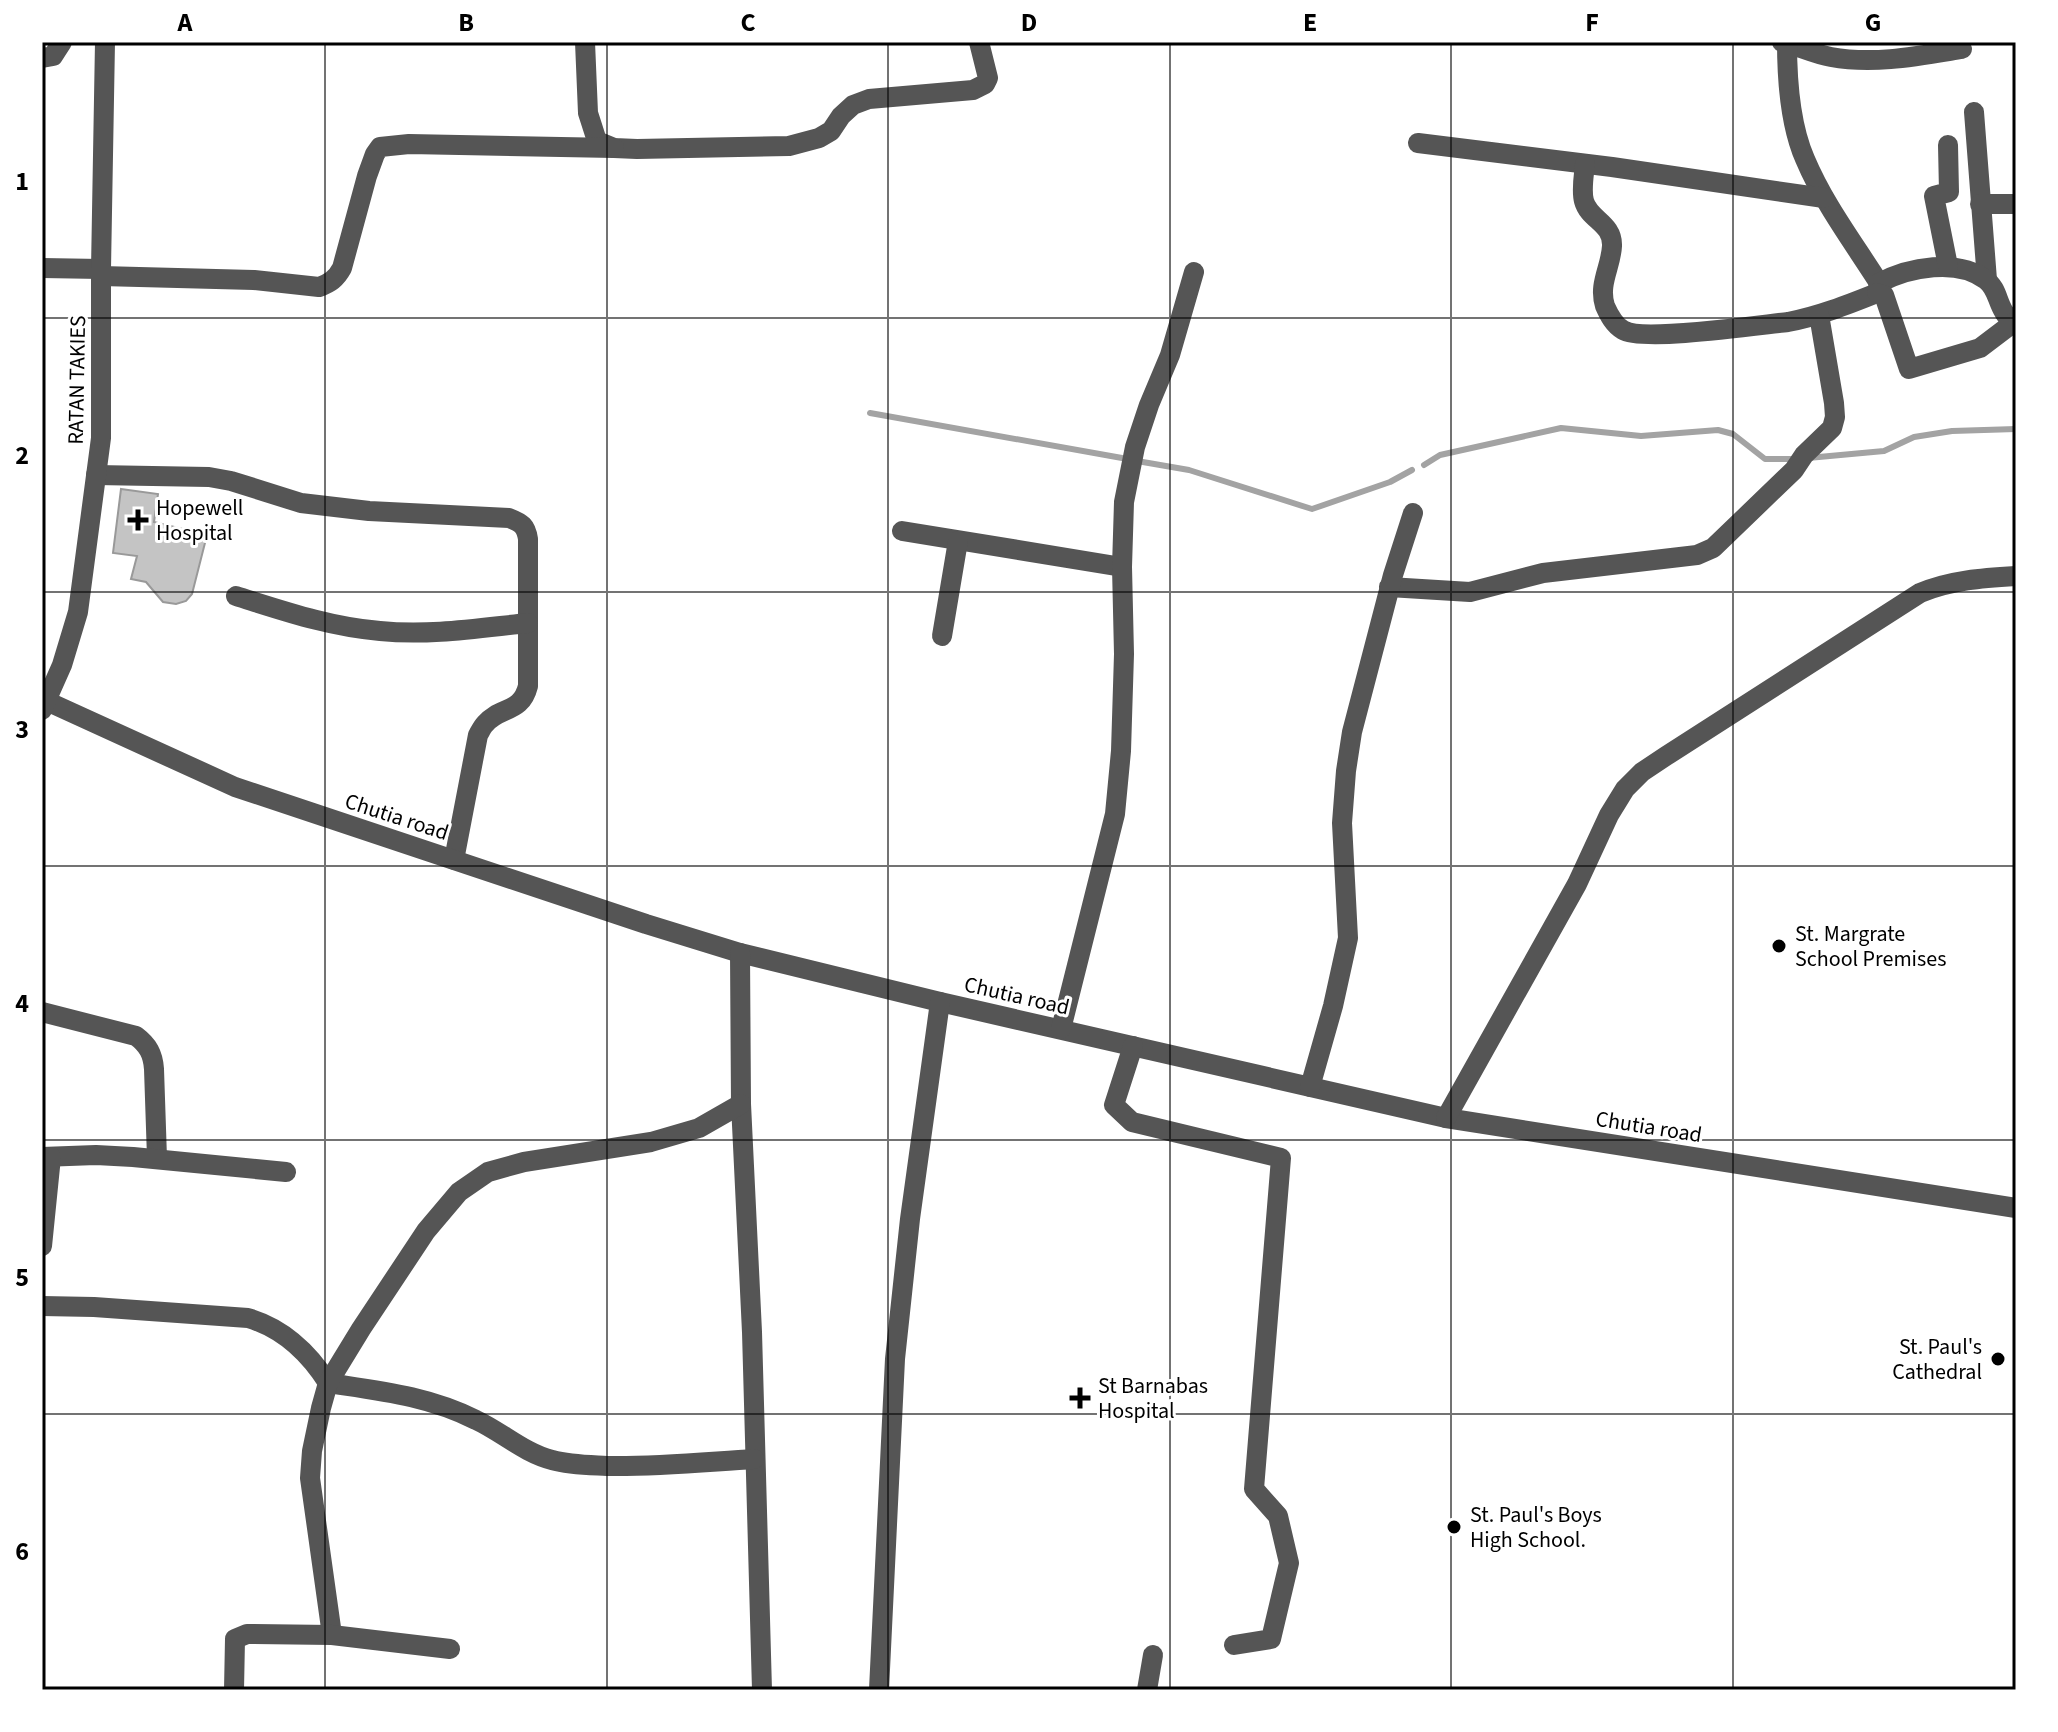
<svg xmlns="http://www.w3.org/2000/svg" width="2058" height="1732" viewBox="0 0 2058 1732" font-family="'Source Sans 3',sans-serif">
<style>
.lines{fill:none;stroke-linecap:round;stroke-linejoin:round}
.stream{stroke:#a3a3a3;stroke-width:6}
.building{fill:#c4c4c4;stroke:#999;stroke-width:2}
.minor{stroke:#555;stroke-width:20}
.grid{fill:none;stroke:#000;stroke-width:2;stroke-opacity:0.55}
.poi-dot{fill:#000;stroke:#fff;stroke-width:3}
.labels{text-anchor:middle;stroke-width:6;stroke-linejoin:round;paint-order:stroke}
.street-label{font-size:22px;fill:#000;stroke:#fff}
.poi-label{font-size:22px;fill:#000;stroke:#fff;text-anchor:start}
.neatline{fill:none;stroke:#000;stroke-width:3}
.grid-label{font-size:26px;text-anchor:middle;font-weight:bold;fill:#000}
</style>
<rect width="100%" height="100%" fill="#fff"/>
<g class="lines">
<!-- stream -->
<g class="stream">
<path d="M 870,413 L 1122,458"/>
<path d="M 1808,458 L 1884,451 L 1914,437 L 1952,431 L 2016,429"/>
<path d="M 1137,461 L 1189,470 L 1312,509 L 1390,482 L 1412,470"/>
<path d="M 1424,465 L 1440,455 L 1561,428 L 1641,436 L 1718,430 L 1733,434 L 1765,459 L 1797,459"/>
</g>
</g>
<!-- building -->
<path class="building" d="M 121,489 L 158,494 L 154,522 L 207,535 L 192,594 L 186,601 L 176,604 L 163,602 L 146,582 L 131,579 L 137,556 L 113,553 Z"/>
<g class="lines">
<!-- minor -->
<g class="minor">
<path d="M 585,42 L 588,113 L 597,141 L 614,148 L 637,149 L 789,146 L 819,138 L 831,131 L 841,116 L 853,105 L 869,99 L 973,90 L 985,84 L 988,78 L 979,42"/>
<path d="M 1782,42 C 1798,46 1814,54 1831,57 C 1874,65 1919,56 1962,49"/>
<path d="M 1787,42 C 1787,79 1790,125 1805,159 C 1824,204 1853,242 1879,283"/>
<path d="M 42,58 L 53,56 L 62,42"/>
<path d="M 1974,112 L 1987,280"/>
<path d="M 1418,143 L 1612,167 L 1824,198"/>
<path d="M 1585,164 C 1584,175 1581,190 1584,201 C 1589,220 1613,223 1612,246 C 1611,267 1598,284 1605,306 C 1609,315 1614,325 1623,330 C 1642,342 1759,325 1788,322 C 1819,316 1847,305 1877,293 L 1879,283 C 1909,267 1958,258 1986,280 C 1997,288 1997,301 2004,312 C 2007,317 2012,322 2016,326"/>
<path d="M 1980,204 L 2016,204"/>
<path d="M 1948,266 L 1934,196 L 1949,192 L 1948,145"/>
<path d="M 42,268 L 101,269"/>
<path d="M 101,276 L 254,280 L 319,287 C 330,283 336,279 342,268 L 367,176 L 375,154 L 380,147 L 409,144 L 614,148"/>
<path d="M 1877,293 L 1884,295 L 1909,369 L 1980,348 L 2013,323"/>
<path d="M 96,475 L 209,477 L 231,481 L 301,503 L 369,511 L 509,518 C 522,523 526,526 528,539 L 528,686 C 521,714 500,706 485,724 C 482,727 480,732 478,735 L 454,860"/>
<path d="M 902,531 L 1122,567"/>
<path d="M 1389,587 L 1470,592 L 1543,573 L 1697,555 L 1713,548 L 1794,470 L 1804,455 L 1832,428 L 1835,417 L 1834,403 L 1819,315"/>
<path d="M 236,596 C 284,611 330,627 380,631 C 430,636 479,628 528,623"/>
<path d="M 942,636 L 958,541"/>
<path d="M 42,699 L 235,787 L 646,924 L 740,953 L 940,1002 L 1446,1118 L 2016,1208"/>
<path d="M 42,710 L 62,665 L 78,612 L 101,438 L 101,269 L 105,42"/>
<path d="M 740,953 L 741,1104 L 752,1332 L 762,1690"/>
<path d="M 42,1012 L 136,1036 C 148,1045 153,1054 154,1069 L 157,1158"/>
<path d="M 1061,1029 L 1115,814 L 1121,751 L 1124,654 L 1122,567 L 1124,502 L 1135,447 L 1149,405 L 1170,355 L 1194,272"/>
<path d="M 1133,1046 L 1114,1105 L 1132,1122 L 1281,1158 L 1254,1489 L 1278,1516 L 1289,1563 L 1271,1639 L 1234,1645"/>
<path d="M 1310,1087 L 1333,1006 L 1348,938 L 1342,823 L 1346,771 L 1352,732 L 1393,575 L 1413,513"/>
<path d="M 1446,1118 L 1577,884 L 1609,815 L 1625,789 L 1642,772 L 1666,756 L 1920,593 C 1951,580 1983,578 2016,576"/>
<path d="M 42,1157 L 96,1155 L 133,1157 L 286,1172"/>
<path d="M 42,1246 L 51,1157"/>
<path d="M 42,1306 L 94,1307 L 248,1318 C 282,1328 309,1353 328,1383 C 380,1391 428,1396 476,1420 C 502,1432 524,1453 552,1460 C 570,1465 588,1465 607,1466 C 656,1467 705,1462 754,1459"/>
<path d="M 332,1635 L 310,1478 L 312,1451 L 321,1408 L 328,1383 L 361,1329 L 426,1231 L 459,1192 L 488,1172 L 524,1162 L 651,1142 L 699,1128 L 741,1104"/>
<path d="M 234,1690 L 235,1639 L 247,1634 L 332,1635 L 450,1649"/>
<path d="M 879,1690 L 895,1359 L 910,1219 L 940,1002"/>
<path d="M 1147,1690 L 1153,1655"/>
</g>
</g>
<!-- grid -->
<path class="grid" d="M 325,42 L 325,1690M 607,42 L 607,1690M 888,42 L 888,1690M 1170,42 L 1170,1690M 1451,42 L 1451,1690M 1733,42 L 1733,1690M 42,318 L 2016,318M 42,592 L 2016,592M 42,866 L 2016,866M 42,1140 L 2016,1140M 42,1414 L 2016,1414"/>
<!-- markers -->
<g class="poi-dot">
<path d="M134 508h8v8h8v8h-8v8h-8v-8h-8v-8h8z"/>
<circle cx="1779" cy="946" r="8"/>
<circle cx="1998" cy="1359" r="8"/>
<path d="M1076 1386h8v8h8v8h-8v8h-8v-8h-8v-8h8z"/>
<circle cx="1454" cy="1527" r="8"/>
</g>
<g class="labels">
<!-- street labels -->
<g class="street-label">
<text transform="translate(76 380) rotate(-89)" y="8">RATAN TAKIES</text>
<text transform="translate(397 816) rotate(18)" y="8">Chutia road</text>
<text transform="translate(1017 995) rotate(13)" y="8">Chutia road</text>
<text transform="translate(1649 1126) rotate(9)" y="8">Chutia road</text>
</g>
<!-- poi labels -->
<g class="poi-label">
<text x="156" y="515">Hopewell<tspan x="156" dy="25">Hospital</tspan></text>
<text x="1795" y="941">St. Margrate<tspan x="1795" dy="25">School Premises</tspan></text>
<text x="1982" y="1354" text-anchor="end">St. Paul's<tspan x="1982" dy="25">Cathedral</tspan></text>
<text x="1098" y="1393">St Barnabas<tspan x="1098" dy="25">Hospital</tspan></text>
<text x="1470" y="1522">St. Paul's Boys<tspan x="1470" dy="25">High School.</tspan></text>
</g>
</g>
<!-- border -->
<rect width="2058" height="1732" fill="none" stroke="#ffffff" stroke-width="88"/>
<rect x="44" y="44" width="1970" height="1644" class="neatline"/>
<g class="grid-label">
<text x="185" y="31">A</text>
<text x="466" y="31">B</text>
<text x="748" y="31">C</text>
<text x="1029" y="31">D</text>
<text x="1310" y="31">E</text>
<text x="1592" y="31">F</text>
<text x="1873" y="31">G</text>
<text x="22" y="190">1</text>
<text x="22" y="464">2</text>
<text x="22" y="738">3</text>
<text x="22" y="1012">4</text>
<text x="22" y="1286">5</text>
<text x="22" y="1560">6</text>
</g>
</svg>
